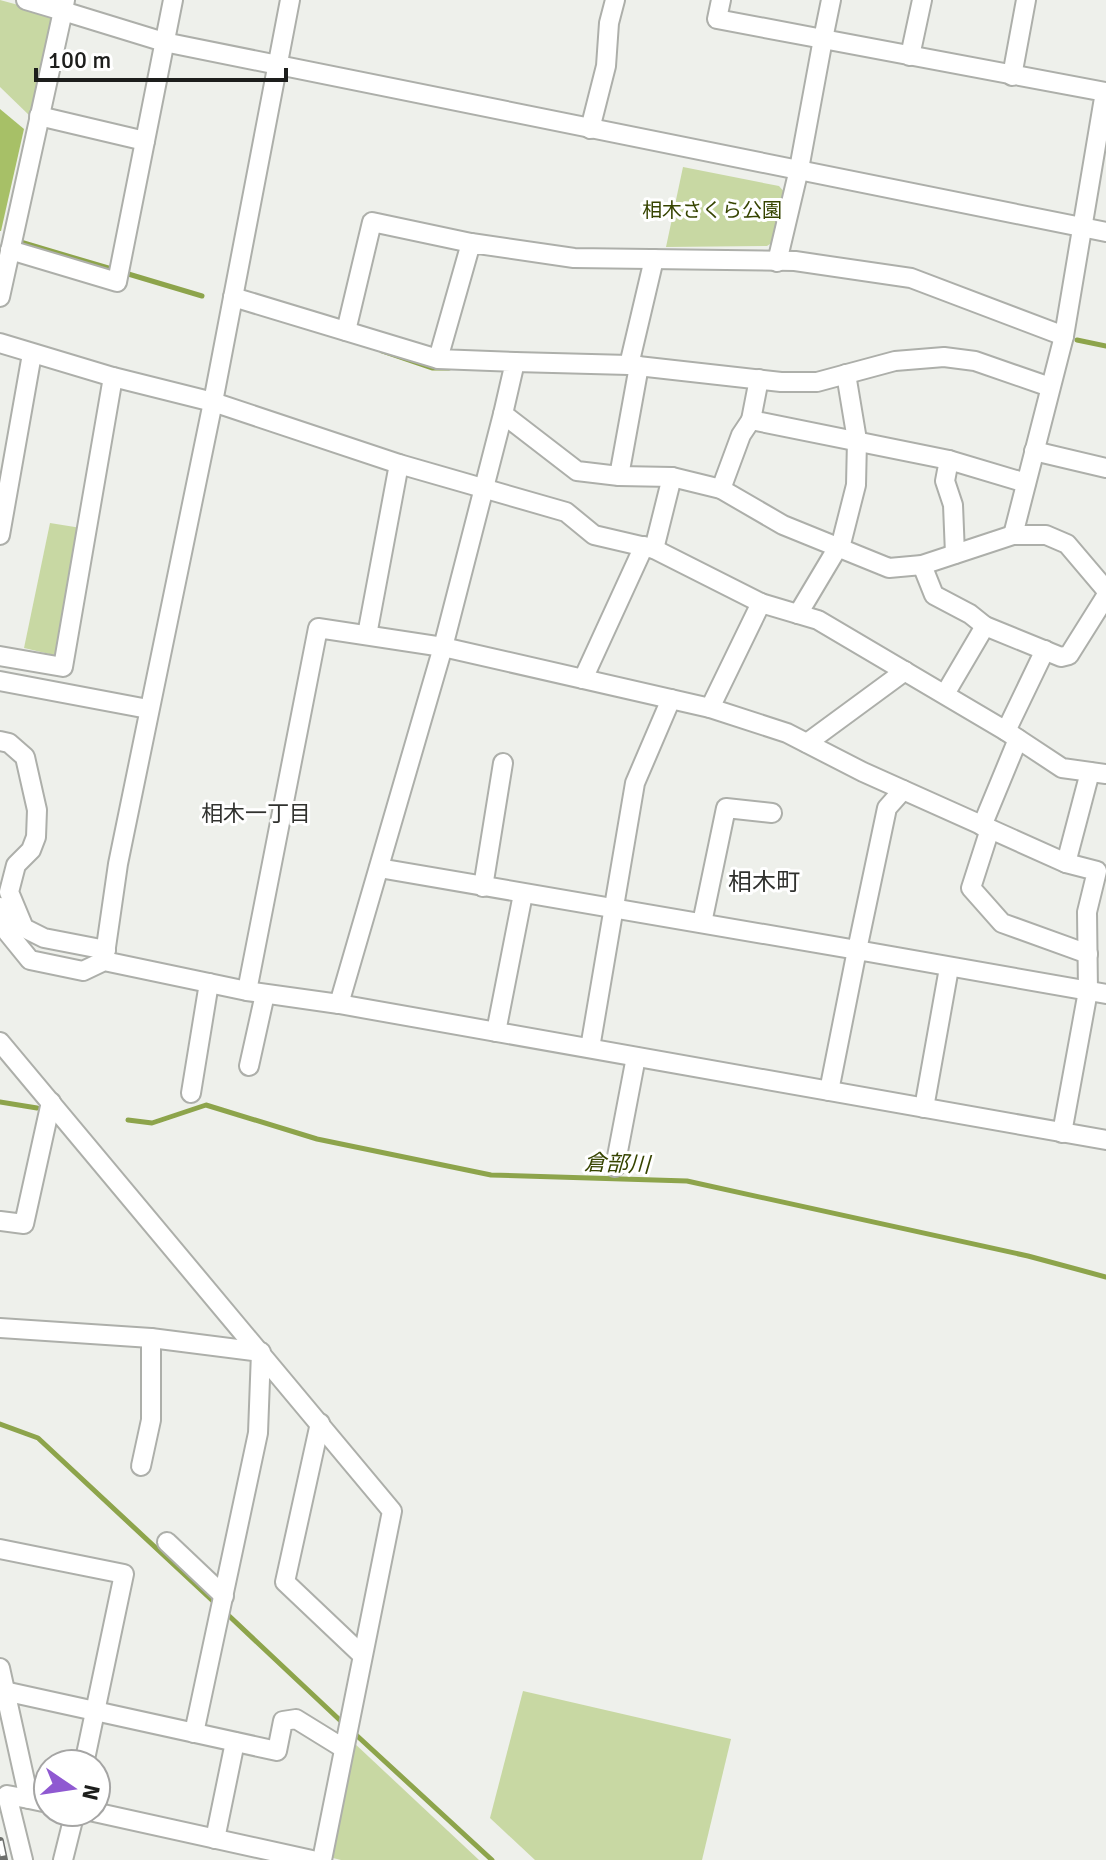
<svg xmlns="http://www.w3.org/2000/svg" width="1106" height="1860" viewBox="0 0 1106 1860" font-family="Signika,'Noto Sans JP',sans-serif">
<style>
.green{fill:#c8d8a3}
.forest{fill:#a7c067}
.lines{fill:none;stroke-linecap:round;stroke-linejoin:round}
.stream{stroke:#8da44b;stroke-width:5}
.minor-casing{stroke:#adafaa;stroke-width:22}
.minor{stroke:#fff;stroke-width:18}
.rail-casing{stroke:#6d6f6c;stroke-width:8}
.rail{stroke:#fff;stroke-width:5;stroke-dasharray:15;stroke-linecap:butt}
.labels{text-anchor:middle;stroke-width:6;stroke-linejoin:round;paint-order:stroke}
.park-label{font-size:20px;fill:#364400;stroke:#fff}
.neighbourhood-label{font-size:22px;fill:#31322f;stroke:#fff}
.water-label{font-size:22px;font-style:italic;fill:#364400;stroke:#fff}
.quarter-label{font-size:24px;fill:#31322f;stroke:#fff}
</style>
<rect width="100%" height="100%" fill="#eef0eb"/>
<!-- green -->
<g class="green">
<path d="M 0,0 L 55,15 L 31,117 L 0,87 Z"/>
<path d="M 683,167 L 779,186 L 786,194 L 776,240 L 767,246 L 666,247 Z"/>
<path d="M 50,523 L 81,528 L 58,656 L 24,648 Z"/>
<path d="M 523,1691 L 731,1739 L 702,1860 L 535,1860 L 490,1818 Z"/>
<path d="M 353,1742 L 479,1860 L 341,1860 L 329,1857 Z"/>
</g>
<!-- forest -->
<path class="forest" d="M 0,109 L 24,129 L 1,231 L 0,231 Z"/>
<g class="lines">
<!-- stream -->
<g class="stream">
<path d="M 17,241 L 115,270"/>
<path d="M 125,273 L 202,296"/>
<path d="M 1077,340 L 1106,346"/>
<path d="M 382,351 L 432,368 L 449,368"/>
<path d="M 0,1102 L 37,1108"/>
<path d="M 128,1120 L 152,1123 L 206,1105 L 317,1139 L 491,1175 L 687,1181 L 1028,1256 L 1106,1277"/>
<path d="M 0,1424 L 38,1438 L 215,1603"/>
<path d="M 226,1613 L 344,1724"/>
<path d="M 354,1733 L 492,1860"/>
</g>
<!-- minor casing -->
<g class="minor-casing">
<g id="minor">
<path d="M 26,0 L 63,11 L 65,0"/>
<path d="M 721,0 L 717,19 L 823,39 L 831,0"/>
<path d="M 910,56 L 922,0"/>
<path d="M 1012,76 L 1026,0"/>
<path d="M 39,116 L 145,141"/>
<path d="M 590,129 L 606,66 L 609,23 L 615,0"/>
<path d="M 10,250 L 117,282 L 173,0"/>
<path d="M 777,262 L 799,169 L 823,39 L 1105,92 L 1064,336 L 1013,535"/>
<path d="M 0,297 L 63,11 L 164,42 L 1106,232"/>
<path d="M 233,297 L 438,359"/>
<path d="M 346,331 L 372,222 L 471,243"/>
<path d="M 0,343 L 113,377 L 213,402 L 399,464 L 566,512 L 594,535 L 654,549 L 761,603 L 818,620 L 1006,731 L 1062,768 L 1106,774"/>
<path d="M 515,362 L 629,365 L 781,382 L 817,382 L 895,361 L 944,357 L 975,361 L 1050,387"/>
<path d="M 629,365 L 654,259"/>
<path d="M 503,414 L 515,362 L 438,359 L 471,243 L 574,258 L 795,261 L 911,278 L 1064,336"/>
<path d="M 751,420 L 759,379"/>
<path d="M 1034,451 L 1106,468"/>
<path d="M 949,460 L 945,481 L 953,505 L 955,554"/>
<path d="M 619,476 L 639,366"/>
<path d="M 721,489 L 741,435 L 751,420 L 949,460 L 1026,483"/>
<path d="M 0,535 L 32,354"/>
<path d="M 840,548 L 856,485 L 857,440 L 846,374"/>
<path d="M 654,549 L 672,477"/>
<path d="M 922,565 L 934,595 L 970,614 L 985,626 L 1061,657 L 1069,655 L 1106,596"/>
<path d="M 798,614 L 838,547"/>
<path d="M 367,635 L 399,464"/>
<path d="M 0,656 L 63,667 L 113,377"/>
<path d="M 583,679 L 644,546"/>
<path d="M 0,681 L 148,709"/>
<path d="M 945,694 L 985,626"/>
<path d="M 710,708 L 761,603"/>
<path d="M 1006,731 L 1045,650"/>
<path d="M 0,741 L 9,743 L 25,757 L 37,810 L 36,837 L 31,850 L 16,865 L 9,892 L 24,928 L 44,938 L 106,950"/>
<path d="M 807,743 L 905,671"/>
<path d="M 982,826 L 1018,739"/>
<path d="M 990,829 L 971,888 L 1002,923 L 1088,954"/>
<path d="M 1066,863 L 1090,772"/>
<path d="M 379,868 L 857,950 L 887,808 L 903,790"/>
<path d="M 483,887 L 503,763"/>
<path d="M 0,907 L 8,933 L 30,960 L 83,971 L 104,961 L 247,991 L 339,1004 L 1106,1140"/>
<path d="M 702,923 L 726,808 L 772,813"/>
<path d="M 104,961 L 118,864 L 213,402 L 290,0"/>
<path d="M 247,991 L 318,628 L 443,647 L 710,708 L 787,733 L 863,772 L 1066,863 L 1097,871 L 1087,912 L 1088,991 L 1062,1133"/>
<path d="M 339,1004 L 443,647 L 503,414 L 577,471 L 619,476 L 672,477 L 721,489 L 783,525 L 889,568 L 922,565 L 1013,535 L 1046,535 L 1067,544 L 1106,590"/>
<path d="M 496,1032 L 523,894"/>
<path d="M 0,1042 L 392,1511 L 322,1860"/>
<path d="M 590,1048 L 635,783 L 671,699"/>
<path d="M 249,1066 L 265,994"/>
<path d="M 829,1091 L 857,950 L 1106,994"/>
<path d="M 191,1093 L 209,983"/>
<path d="M 924,1108 L 949,968"/>
<path d="M 615,1167 L 636,1057"/>
<path d="M 0,1221 L 24,1224 L 51,1102"/>
<path d="M 0,1328 L 151,1338 L 261,1352 L 258,1433 L 194,1733"/>
<path d="M 320,1423 L 285,1582 L 362,1655"/>
<path d="M 141,1466 L 151,1420 L 151,1338"/>
<path d="M 167,1542 L 224,1596"/>
<path d="M 0,1549 L 124,1574 L 84,1764"/>
<path d="M 0,1668 L 29,1799 L 48,1803"/>
<path d="M 4,1691 L 277,1751 L 283,1721 L 296,1719 L 343,1748"/>
<path d="M 94,1812 L 312,1860"/>
<path d="M 215,1839 L 235,1742"/>
<path d="M 23,1860 L 7,1795 L 29,1799"/>
<path d="M 63,1860 L 75,1812"/>
</g>
</g>
<!-- minor -->
<use href="#minor" class="minor"/>
<!-- rail casing -->
<g class="rail-casing">
<path id="rail" d="M 0,1841 L 4,1860"/>
</g>
<!-- rail -->
<use href="#rail" class="rail"/>
</g>
<g class="labels">
<!-- park labels -->
<g class="park-label">
<text x="712" y="217">相木さくら公園</text>
</g>
<!-- neighbourhood labels -->
<g class="neighbourhood-label">
<text x="256" y="821">相木一丁目</text>
</g>
<!-- water labels -->
<g class="water-label">
<text transform="translate(617 1163) rotate(2)" y="8">倉部川</text>
</g>
<!-- quarter labels -->
<g class="quarter-label">
<text x="764" y="890">相木町</text>
</g>
</g>
<!-- north arrow -->
<g transform="translate(72 1788) rotate(103)"><circle r="38" fill="#ffffff" stroke="#a5a5a4" stroke-width="2"/>
<path d="M0-6L14 30L0 20L-14 30Z" fill="#8f59d1"/>
<text y="-12" font-size="22" font-weight="bold" text-anchor="middle" fill="#1d1e1c">N</text>
</g>
<!-- scale -->
<path d="M36 68v12h250v-12" fill="none" stroke="#1d1e1c" stroke-width="4"/>
<text x="48" y="68" font-size="24" fill="#1d1e1c" stroke="#ffffff" stroke-width="6" paint-order="stroke">100 m</text>
</svg>
